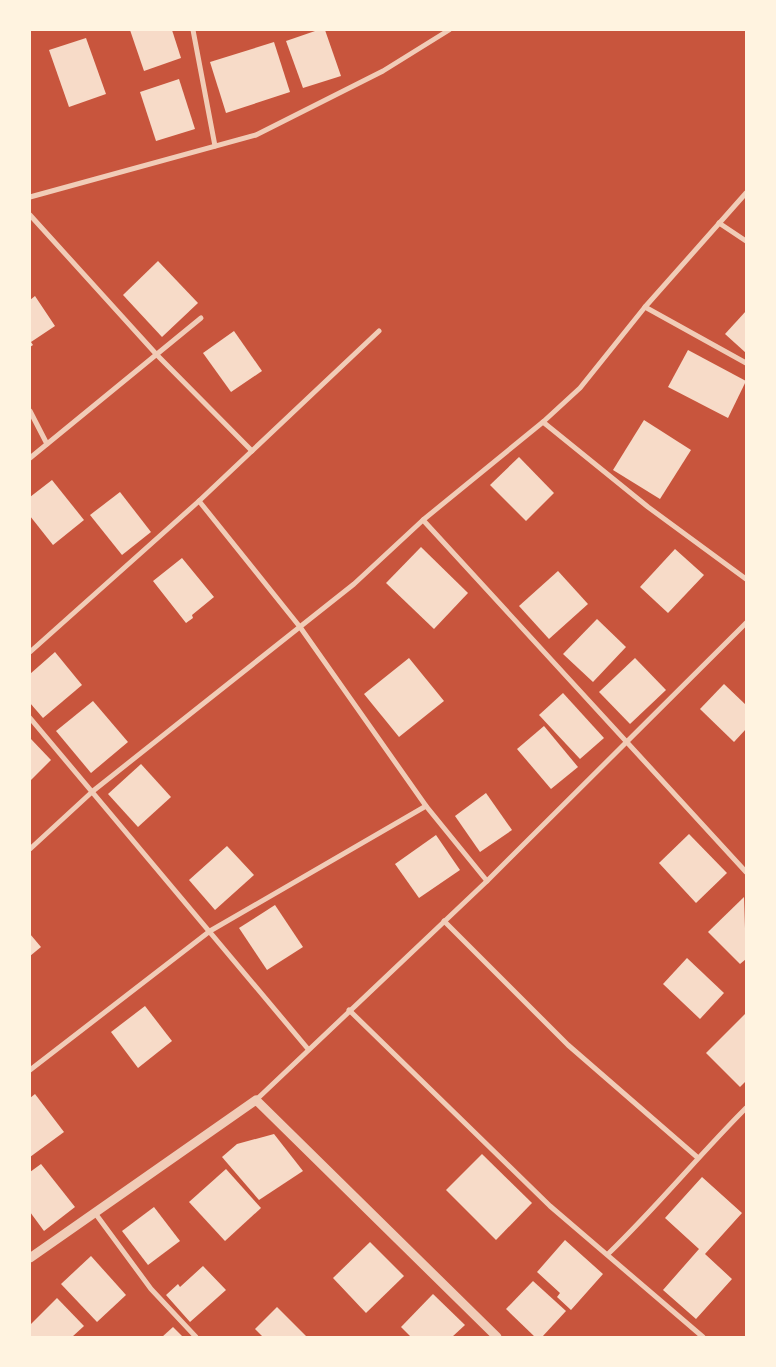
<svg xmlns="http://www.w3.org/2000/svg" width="776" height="1367" viewBox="0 0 776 1367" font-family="Jost,sans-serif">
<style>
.building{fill:#f7dbc8}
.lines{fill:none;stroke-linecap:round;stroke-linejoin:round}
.minor{stroke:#f1ccb7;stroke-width:5}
.tertiary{stroke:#f1ccb7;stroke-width:9}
</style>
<rect width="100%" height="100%" fill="#c8553d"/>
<!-- building -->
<g class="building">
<path d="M 130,30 L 172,30 L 181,58 L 144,71 Z"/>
<path d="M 318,30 L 325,30 L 341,76 L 303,88 L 286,41 Z"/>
<path d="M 86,38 L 106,94 L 69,107 L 49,50 Z"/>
<path d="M 274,42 L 290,92 L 226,113 L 210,62 Z"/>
<path d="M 179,79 L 195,129 L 156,141 L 140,92 Z"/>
<path d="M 158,261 L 198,303 L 162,337 L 123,295 Z"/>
<path d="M 35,296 L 55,326 L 31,342 L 33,345 L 30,347 L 30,300 Z"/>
<path d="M 746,311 L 746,353 L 725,334 Z"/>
<path d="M 234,331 L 262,371 L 231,392 L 203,353 Z"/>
<path d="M 688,350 L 746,381 L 728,418 L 668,387 Z"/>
<path d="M 644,420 L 691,450 L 660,499 L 613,470 Z"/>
<path d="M 519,457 L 554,493 L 526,521 L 490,485 Z"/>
<path d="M 52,480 L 84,520 L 53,545 L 30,516 L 30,497 Z"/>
<path d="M 120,492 L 151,532 L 122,555 L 90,515 Z"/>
<path d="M 421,547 L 468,593 L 434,629 L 386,583 Z"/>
<path d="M 675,549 L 704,575 L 668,613 L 640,587 Z"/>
<path d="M 182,558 L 214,597 L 192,615 L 193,618 L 186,623 L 153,581 Z"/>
<path d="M 558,571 L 588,604 L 549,639 L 519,606 Z"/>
<path d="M 597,619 L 626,647 L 593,682 L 563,654 Z"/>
<path d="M 55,652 L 82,685 L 43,718 L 30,703 L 30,674 Z"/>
<path d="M 409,658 L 444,701 L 399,737 L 364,694 Z"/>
<path d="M 635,658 L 666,690 L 630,724 L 599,692 Z"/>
<path d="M 724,684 L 746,705 L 746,729 L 734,742 L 700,709 Z"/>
<path d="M 563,693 L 604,738 L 580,759 L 539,715 Z"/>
<path d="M 93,701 L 128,742 L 91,773 L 56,731 Z"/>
<path d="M 544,726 L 578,767 L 551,789 L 517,749 Z"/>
<path d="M 30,738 L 51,760 L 30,781 Z"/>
<path d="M 141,764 L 171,797 L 138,827 L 108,794 Z"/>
<path d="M 486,793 L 512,830 L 480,852 L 455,816 Z"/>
<path d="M 689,834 L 727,873 L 696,903 L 659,863 Z"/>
<path d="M 436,835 L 460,870 L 419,898 L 395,864 Z"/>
<path d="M 227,846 L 254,875 L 215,910 L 189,880 Z"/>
<path d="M 744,897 L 746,959 L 740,964 L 708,932 Z"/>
<path d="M 275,905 L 303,947 L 267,970 L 239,928 Z"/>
<path d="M 30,934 L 41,947 L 30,956 Z"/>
<path d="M 687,958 L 724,993 L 700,1019 L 663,984 Z"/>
<path d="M 145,1006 L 172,1041 L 138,1068 L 111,1032 Z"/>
<path d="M 745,1014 L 746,1081 L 740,1087 L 706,1053 Z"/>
<path d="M 35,1094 L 64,1132 L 30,1157 L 30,1098 Z"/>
<path d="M 274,1134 L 303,1171 L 259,1200 L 222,1157 L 237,1144 Z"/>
<path d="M 482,1154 L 532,1203 L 496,1240 L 446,1190 Z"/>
<path d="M 41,1164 L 75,1207 L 44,1231 L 30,1212 L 30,1172 Z"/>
<path d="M 226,1169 L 261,1208 L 225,1241 L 189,1202 Z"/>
<path d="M 702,1177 L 742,1213 L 705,1254 L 732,1279 L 696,1319 L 663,1290 L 699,1249 L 665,1218 Z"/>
<path d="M 154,1207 L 180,1241 L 148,1265 L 122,1231 Z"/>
<path d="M 565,1240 L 603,1274 L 571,1310 L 557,1297 L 560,1293 L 537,1272 Z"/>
<path d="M 370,1242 L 404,1276 L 366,1313 L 333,1278 Z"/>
<path d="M 91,1256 L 126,1295 L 97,1322 L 61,1284 Z"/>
<path d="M 203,1266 L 226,1290 L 190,1322 L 166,1295 L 178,1284 L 180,1287 Z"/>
<path d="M 533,1281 L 566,1311 L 542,1337 L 535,1337 L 506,1309 Z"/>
<path d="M 433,1294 L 465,1325 L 452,1337 L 411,1337 L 401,1327 Z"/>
<path d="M 57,1298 L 84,1326 L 72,1337 L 30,1337 L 30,1325 Z"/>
<path d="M 277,1307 L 307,1337 L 263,1337 L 255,1329 Z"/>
<path d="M 173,1327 L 183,1337 L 162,1337 Z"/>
</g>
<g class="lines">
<!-- minor -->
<g class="minor">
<path d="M 193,30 L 215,146"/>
<path d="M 30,197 L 256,135 L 383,71 L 449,30"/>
<path d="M 30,215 L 157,355 L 252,451"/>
<path d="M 719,223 L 746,241"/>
<path d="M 645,307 L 746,363"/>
<path d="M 30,411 L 47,444"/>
<path d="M 543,422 L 648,507 L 746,579"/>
<path d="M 30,458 L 201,318"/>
<path d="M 199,501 L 300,627 L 426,806 L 487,881"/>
<path d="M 423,520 L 746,872"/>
<path d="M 30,652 L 199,501 L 379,331"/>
<path d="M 30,718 L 308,1049"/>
<path d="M 30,849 L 93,791 L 354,584 L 423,520 L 543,422 L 580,388 L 645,307 L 746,193"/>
<path d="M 444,921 L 568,1045 L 697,1157"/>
<path d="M 349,1010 L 550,1206 L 703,1337"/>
<path d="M 30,1070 L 210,931 L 426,806"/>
<path d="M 256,1100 L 487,881 L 746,623"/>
<path d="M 95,1213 L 151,1289 L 196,1337"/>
<path d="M 608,1254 C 656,1208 699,1155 746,1108"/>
</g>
<!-- tertiary -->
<path class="tertiary" d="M 30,1258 L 256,1100 L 497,1337"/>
</g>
<!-- border -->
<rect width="776" height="1367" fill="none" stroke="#fff3e0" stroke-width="62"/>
</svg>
